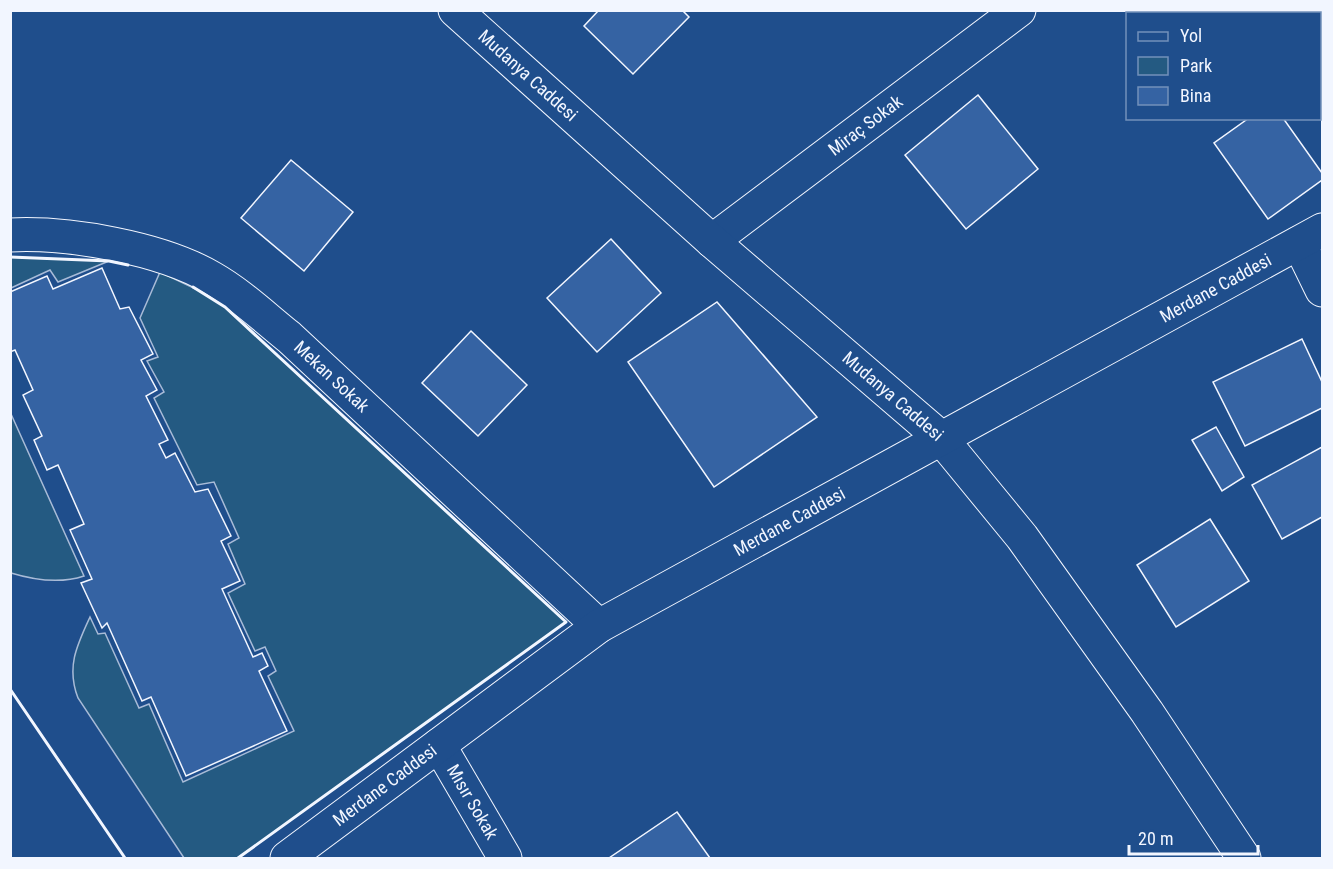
<svg xmlns="http://www.w3.org/2000/svg" width="1333" height="869" viewBox="0 0 1333 869" font-family="'Roboto Condensed',sans-serif">
<style>
.green{fill:#245a82;stroke:#a8bbd7;stroke-width:1.5}
.building{fill:#3563a3;stroke:#f2f6ff;stroke-width:1.5}
.lines{fill:none;stroke-linecap:round;stroke-linejoin:round}
.minor-casing{stroke:#f2f6ff;stroke-width:35}
.tertiary-casing{stroke:#f2f6ff;stroke-width:35}
.minor{stroke:#1f4e8c;stroke-width:33}
.tertiary{stroke:#1f4e8c;stroke-width:33}
.wall{stroke:#f2f6ff;stroke-width:3}
.labels{text-anchor:middle;stroke-width:4.5;stroke-linejoin:round;paint-order:stroke}
.street-label{font-size:18px;fill:#f2f6ff;stroke:#1f4e8c}
</style>
<rect width="100%" height="100%" fill="#1f4e8c"/>
<!-- green -->
<g class="green">
<path d="M 10,257 L 109,261 L 58,282 L 50,270 L 11,288 Z"/>
<path d="M 160,272 L 200,291 L 225,307 L 566,622 L 238,858 L 184,858 L 78,698 C 66,667 77,645 90,617 L 98,634 L 105,633 L 139,708 L 149,704 L 183,782 L 294,731 L 268,676 L 276,671 L 265,647 L 255,651 L 228,593 L 245,584 L 228,544 L 239,538 L 214,482 L 197,485 L 154,398 L 164,392 L 147,361 L 158,357 L 140,318 Z"/>
<path d="M 11,414 L 84,576 C 60,584 34,580 11,573 Z"/>
</g>
<!-- building -->
<g class="building">
<path d="M 599,10 L 682,10 L 689,17 L 633,74 L 584,26 Z"/>
<path d="M 1226,10 L 1314,10 L 1316,13 L 1228,14 Z"/>
<path d="M 1322,77 L 1322,121 L 1320,117 L 1320,79 Z"/>
<path d="M 978,95 L 1038,169 L 966,229 L 905,155 Z"/>
<path d="M 1249,118 L 1283,118 L 1322,173 L 1322,180 L 1268,219 L 1214,143 Z"/>
<path d="M 291,160 L 353,212 L 304,271 L 241,218 Z"/>
<path d="M 611,239 L 661,293 L 597,352 L 547,298 Z"/>
<path d="M 102,268 L 120,309 L 129,307 L 153,354 L 141,360 L 157,390 L 146,396 L 168,440 L 159,444 L 166,458 L 175,453 L 195,492 L 208,489 L 231,536 L 221,541 L 240,581 L 222,589 L 253,657 L 262,653 L 268,666 L 259,671 L 287,731 L 186,776 L 151,697 L 142,701 L 107,623 L 102,628 L 81,583 L 92,579 L 70,530 L 84,524 L 58,465 L 47,470 L 34,440 L 42,436 L 23,395 L 33,390 L 15,350 L 10,352 L 10,292 L 47,276 L 53,289 Z"/>
<path d="M 717,302 L 817,417 L 714,487 L 628,362 Z"/>
<path d="M 471,331 L 527,385 L 478,436 L 422,383 Z"/>
<path d="M 1302,339 L 1322,382 L 1322,408 L 1245,446 L 1213,382 Z"/>
<path d="M 1216,427 L 1244,477 L 1222,491 L 1192,440 Z"/>
<path d="M 1322,447 L 1322,517 L 1282,539 L 1252,485 Z"/>
<path d="M 1210,519 L 1249,581 L 1176,627 L 1137,565 Z"/>
<path d="M 677,812 L 710,858 L 609,858 Z"/>
</g>
<g class="lines">
<!-- minor casing -->
<g class="minor-casing">
<g id="minor">
<path id="s1" d="M 10,235 C 69,232 161,248 212,278 C 240,294 264,317 289,337 L 599,626"/>
<path id="s2" d="M 712,241 L 1019,10"/>
<path d="M 1299,243 L 1322,290"/>
<path id="s3" d="M 439,745 L 505,858"/>
</g>
</g>
<!-- tertiary casing -->
<g class="tertiary-casing">
<g id="tertiary">
<path id="s4" d="M 455,10 L 712,241 L 940,437 L 1022,537 L 1147,712 L 1244,858"/>
<path id="s5" d="M 287,858 L 599,626 L 1322,230"/>
</g>
</g>
<!-- minor -->
<use href="#minor" class="minor"/>
<!-- tertiary -->
<use href="#tertiary" class="tertiary"/>
<!-- wall -->
<g class="wall">
<path d="M 10,257 L 109,261 L 128,265"/>
<path d="M 193,287 L 225,307 L 566,622 L 238,858"/>
<path d="M 10,689 L 125,858"/>
</g>
</g>
<g class="labels">
<!-- street labels -->
<g class="street-label">
<text dy="6" stroke="none"><textPath href="#s4" startOffset="98">Mudanya Caddesi</textPath></text>
<text dy="6" stroke="none"><textPath href="#s2" startOffset="192">Miraç Sokak</textPath></text>
<text dy="6" stroke="none"><textPath href="#s5" startOffset="1092">Merdane Caddesi</textPath></text>
<text dy="6" stroke="none"><textPath href="#s1" startOffset="364">Mekan Sokak</textPath></text>
<text dy="6" stroke="none"><textPath href="#s4" startOffset="584">Mudanya Caddesi</textPath></text>
<text dy="6" stroke="none"><textPath href="#s5" startOffset="606">Merdane Caddesi</textPath></text>
<text dy="6" stroke="none"><textPath href="#s5" startOffset="122">Merdane Caddesi</textPath></text>
<text dy="6" stroke="none"><textPath href="#s3" startOffset="66">Mısır Sokak</textPath></text>
</g>
</g>
<!-- border -->
<rect width="1333" height="869" fill="none" stroke="#f2f6ff" stroke-width="24"/>
<!-- legend -->
<rect x="1126" y="12" width="195" height="108" fill="#1f4e8c" stroke="#7391ba" stroke-width="1.5"/>
<rect x="1138" y="32" width="30" height="9" fill="#1f4e8c" stroke="#7391ba" stroke-width="1.5"/>
<text x="1180" y="42" font-size="18" fill="#f2f6ff">Yol</text>
<rect x="1138" y="57" width="30" height="18" fill="#245a82" stroke="#7391ba" stroke-width="1.5"/>
<text x="1180" y="72" font-size="18" fill="#f2f6ff">Park</text>
<rect x="1138" y="87" width="30" height="18" fill="#3563a3" stroke="#7391ba" stroke-width="1.5"/>
<text x="1180" y="102" font-size="18" fill="#f2f6ff">Bina</text>
<!-- scale -->
<path d="M1129 845v9h129v-9" fill="none" stroke="#f2f6ff" stroke-width="3"/>
<text x="1138" y="845" font-size="18" fill="#f2f6ff" stroke="#1f4e8c" stroke-width="4.5" paint-order="stroke">20 m</text>
</svg>
